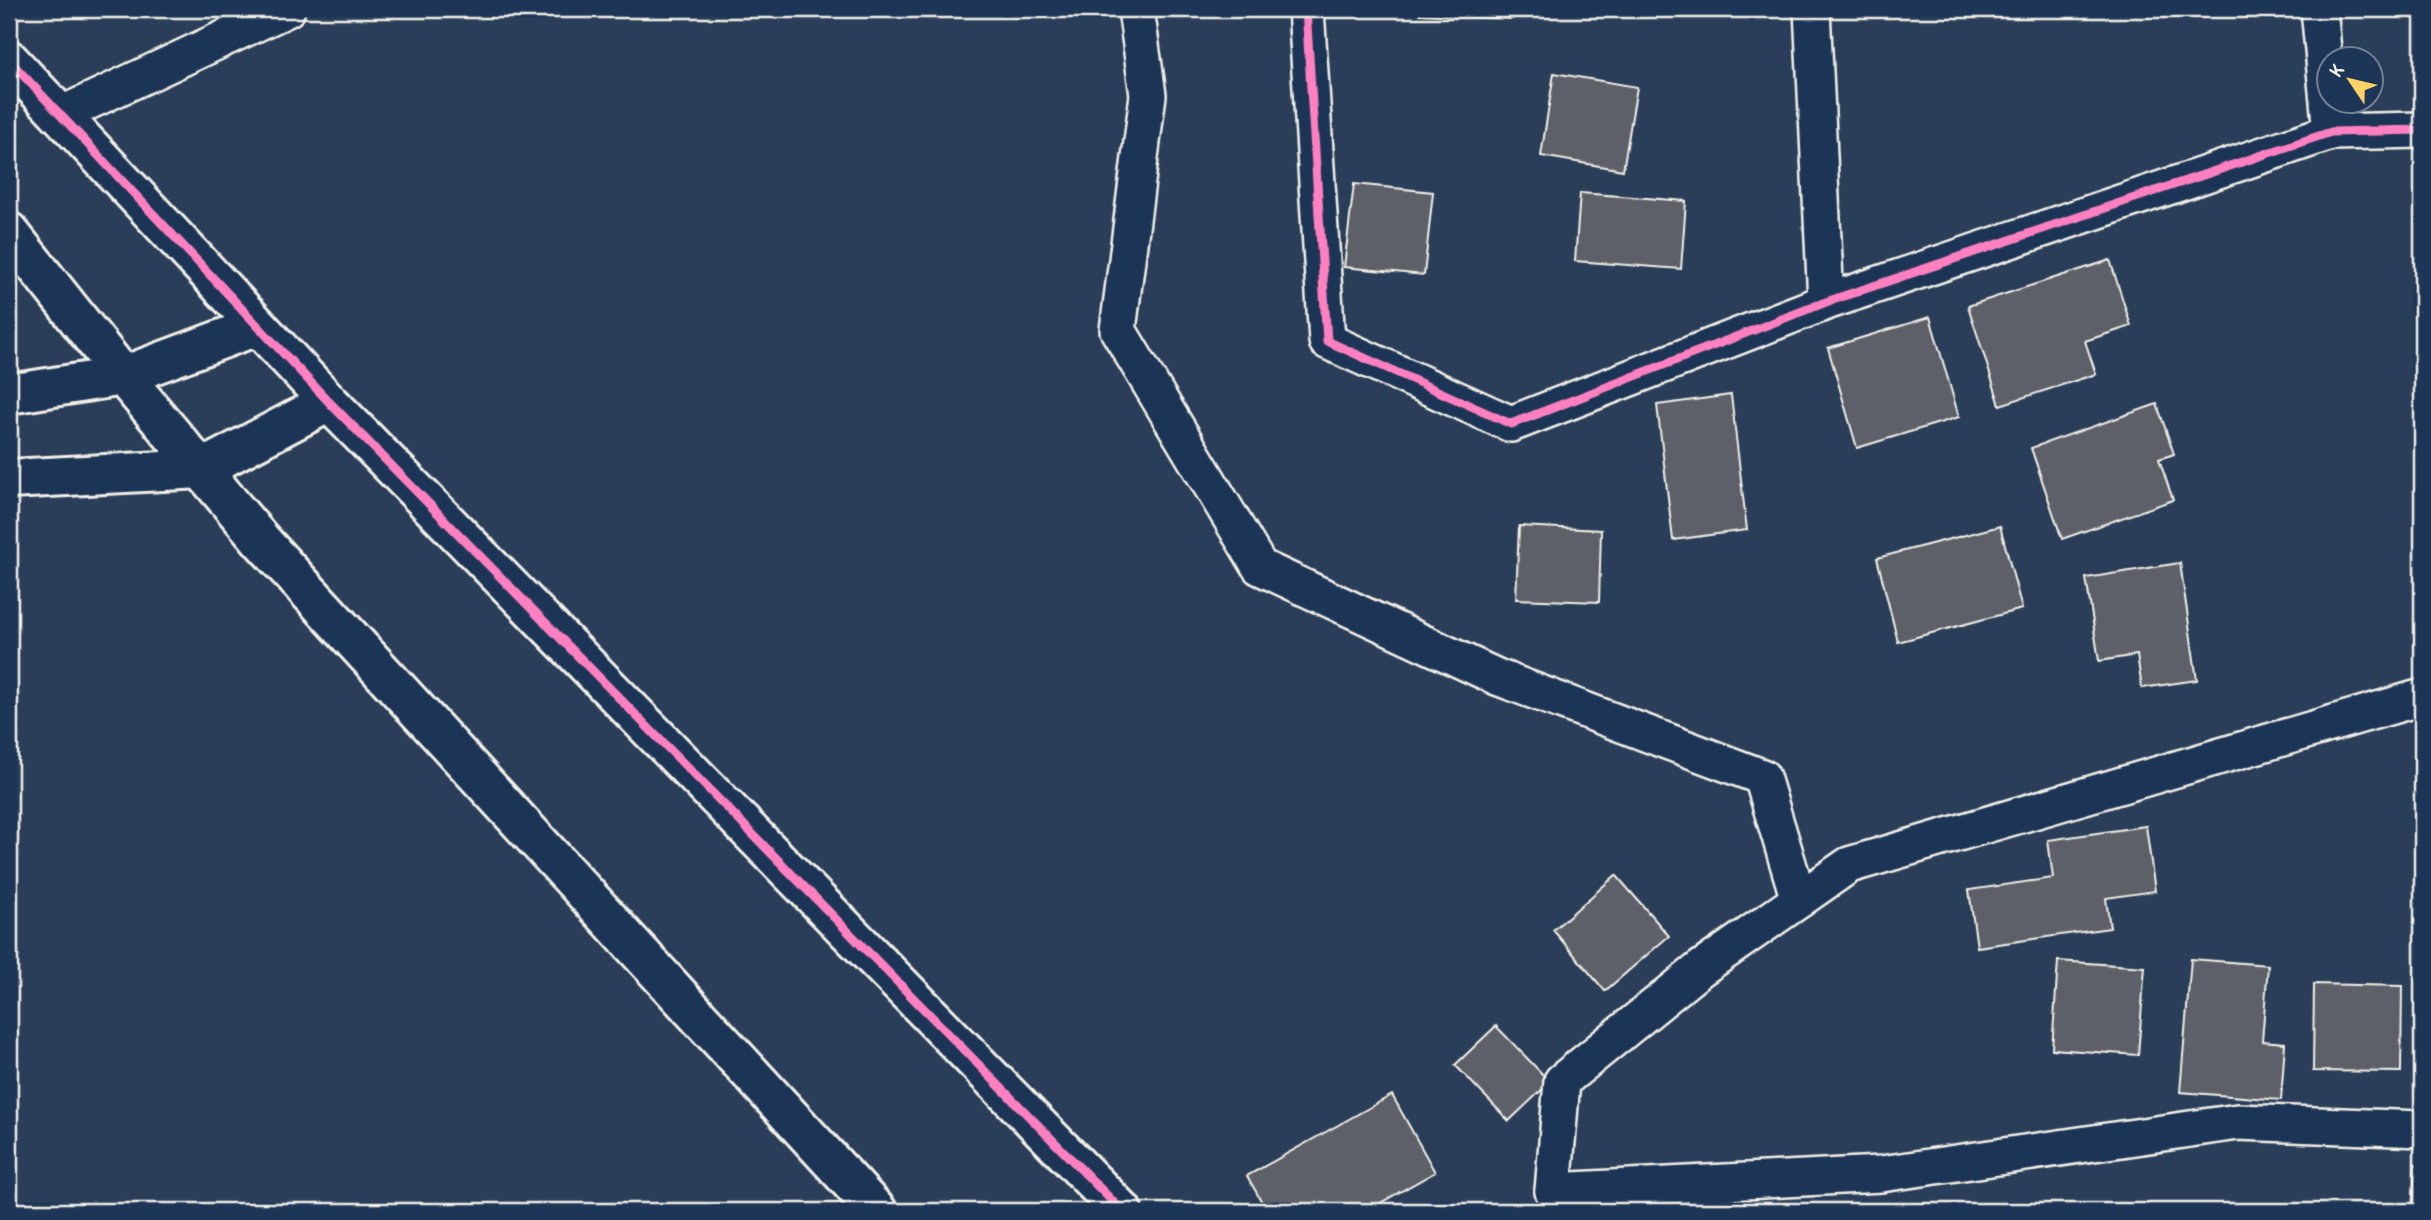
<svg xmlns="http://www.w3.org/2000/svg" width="2431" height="1220" viewBox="0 0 2431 1220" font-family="'Patrick Hand',sans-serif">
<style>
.building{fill:#5d6168;stroke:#f4f1e8;stroke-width:2}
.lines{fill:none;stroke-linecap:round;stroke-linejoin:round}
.minor-casing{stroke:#f4f1e8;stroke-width:40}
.tertiary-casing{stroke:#f4f1e8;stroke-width:44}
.minor{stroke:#1d3557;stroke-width:35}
.tertiary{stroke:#1d3557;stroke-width:38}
.cycleway-casing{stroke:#1d3557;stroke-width:13}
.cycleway{stroke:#ff80c0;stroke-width:9}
</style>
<rect width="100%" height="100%" fill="#2a3e5a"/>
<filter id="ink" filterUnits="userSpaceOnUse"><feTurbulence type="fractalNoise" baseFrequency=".0143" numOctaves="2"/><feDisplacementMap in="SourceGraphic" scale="14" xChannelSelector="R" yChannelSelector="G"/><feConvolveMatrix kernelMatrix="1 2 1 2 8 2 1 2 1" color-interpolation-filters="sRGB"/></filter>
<g filter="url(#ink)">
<!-- building -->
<g class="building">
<path d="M 1420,9 L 1513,9 L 1513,19 L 1420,14 Z"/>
<path d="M 1554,73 L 1637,87 L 1623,170 L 1541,156 Z"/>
<path d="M 1354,184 L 1433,192 L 1424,275 L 1344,267 Z"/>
<path d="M 1580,193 L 1686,201 L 1681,269 L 1575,261 Z"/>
<path d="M 2110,260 L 2131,326 L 2085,341 L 2096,374 L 2000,405 L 1968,306 Z"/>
<path d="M 1930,317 L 1959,417 L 1857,448 L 1828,348 Z"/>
<path d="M 1731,395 L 1747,530 L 1673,540 L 1657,405 Z"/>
<path d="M 2157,404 L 2174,454 L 2159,459 L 2173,500 L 2062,539 L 2031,448 Z"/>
<path d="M 1519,526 L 1601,530 L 1599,602 L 1516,599 Z"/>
<path d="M 2000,526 L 2022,609 L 1898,642 L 1877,558 Z"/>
<path d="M 2180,563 L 2197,680 L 2142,688 L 2137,655 L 2099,661 L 2086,578 Z"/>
<path d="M 2146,826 L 2155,891 L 2106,898 L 2110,928 L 1977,947 L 1969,890 L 2053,878 L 2048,840 Z"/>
<path d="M 1616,875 L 1669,936 L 1605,991 L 1553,930 Z"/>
<path d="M 2191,959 L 2268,965 L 2262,1041 L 2285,1043 L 2281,1100 L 2180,1092 Z"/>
<path d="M 2058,961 L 2145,967 L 2138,1055 L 2052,1049 Z"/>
<path d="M 2314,984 L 2402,986 L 2401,1072 L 2313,1071 Z"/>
<path d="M 1496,1026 L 1550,1082 L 1509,1121 L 1455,1065 Z"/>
<path d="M 1392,1095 L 1435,1172 L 1366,1211 L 1267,1211 L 1247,1176 Z"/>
<path d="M 2415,1164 L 2422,1165 L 2422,1211 L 2412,1211 Z"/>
</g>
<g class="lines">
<!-- minor casing -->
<g class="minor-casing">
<g id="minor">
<path d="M 1136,9 L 1148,95 L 1118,330 L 1260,567 L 1497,677 L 1762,777 L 1799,900"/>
<path d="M 1306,9 L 1327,341 L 1511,424 L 1826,302 L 2331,132 L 2422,130"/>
<path d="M 1812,9 L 1826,302"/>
<path d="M 2319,9 L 2331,132"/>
<path d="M 60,115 L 287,9"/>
<path d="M 1553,1191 L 1881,1174 L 2238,1122 L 2422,1129"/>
<path d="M 1565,1211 L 1553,1191 L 1562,1081 L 1700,969 L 1849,865 L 2422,697"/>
</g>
</g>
<!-- tertiary casing -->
<g class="tertiary-casing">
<g id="tertiary">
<path d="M 9,60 L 329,402 L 1122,1211"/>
<path d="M 9,232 L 123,376 L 261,540 L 877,1211"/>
<path d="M 9,394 L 123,376 L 257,326"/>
<path d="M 9,479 L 202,469 L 329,402"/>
</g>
</g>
<!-- minor -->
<use href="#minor" class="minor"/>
<!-- tertiary -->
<use href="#tertiary" class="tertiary"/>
<!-- cycleway casing -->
<g class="cycleway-casing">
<g id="cycleway">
<path d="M 1306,9 L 1327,341 L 1511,424 L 1826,302 L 2331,132 L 2422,130"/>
<path d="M 9,60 L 329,402 L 1122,1211"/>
</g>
</g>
<!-- cycleway -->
<use href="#cycleway" class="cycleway"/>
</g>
</g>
<!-- margin -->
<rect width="2431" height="1220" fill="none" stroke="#1d3557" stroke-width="35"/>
<rect x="18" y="18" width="2396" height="1185" fill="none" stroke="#f4f1e8" stroke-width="2.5" filter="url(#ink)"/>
<!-- north arrow -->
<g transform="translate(2350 80) rotate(305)"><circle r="33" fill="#1d3557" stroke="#738091" stroke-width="2"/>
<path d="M0-5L12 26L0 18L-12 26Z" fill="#ffd166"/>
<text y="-10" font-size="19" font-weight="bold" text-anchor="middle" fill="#f4f1e8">K</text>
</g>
</svg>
